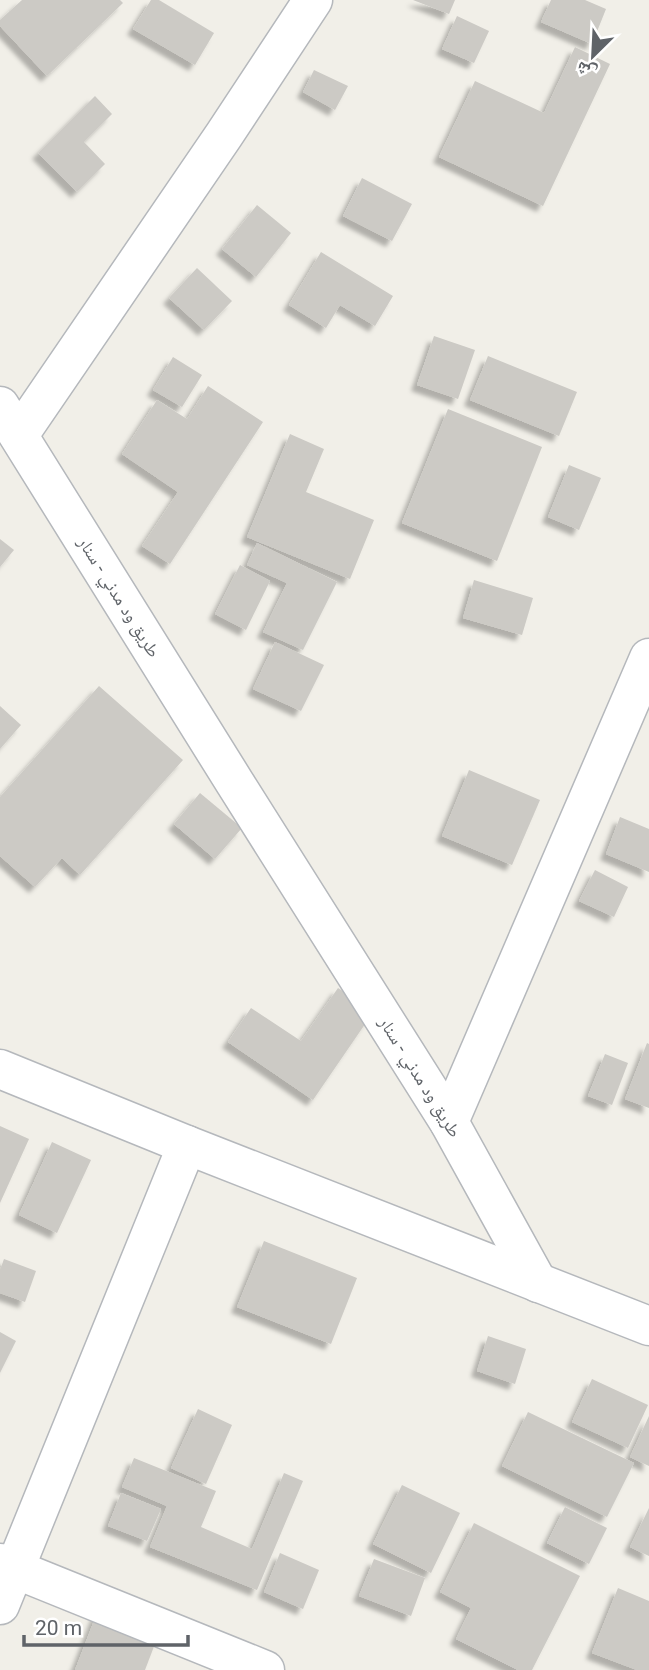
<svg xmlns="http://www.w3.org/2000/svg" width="649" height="1670" viewBox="0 0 649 1670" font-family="Roboto,'Noto Naskh Arabic',sans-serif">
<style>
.building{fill:#cccac5;filter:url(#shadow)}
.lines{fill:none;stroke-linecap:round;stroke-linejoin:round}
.street-casing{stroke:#b5b8bc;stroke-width:41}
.street{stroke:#fff;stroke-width:38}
.labels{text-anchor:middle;stroke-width:5;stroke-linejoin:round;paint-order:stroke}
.street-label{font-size:18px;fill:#5f6368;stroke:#fff}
</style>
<defs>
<filter id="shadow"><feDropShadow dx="-6" dy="6" stdDeviation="2" flood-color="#0004"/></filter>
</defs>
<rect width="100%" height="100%" fill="#f1efe8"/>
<!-- building -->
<g class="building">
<path d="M 22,0 L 120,0 L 123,3 L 47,76 L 0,26 L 0,20 Z"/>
<path d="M 151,0 L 159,0 L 214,33 L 195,65 L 133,29 Z"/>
<path d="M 413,0 L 455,0 L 449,14 Z"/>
<path d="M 551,0 L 585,0 L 606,9 L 592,44 L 541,22 Z"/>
<path d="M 457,16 L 489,31 L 474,63 L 442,49 Z"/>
<path d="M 575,47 L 610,64 L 543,206 L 439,157 L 475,81 L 544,113 Z"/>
<path d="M 314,70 L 348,86 L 335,110 L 303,92 Z"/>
<path d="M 95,96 L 112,114 L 84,142 L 105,164 L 77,192 L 38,153 Z"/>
<path d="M 362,178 L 412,204 L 392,241 L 343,216 Z"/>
<path d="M 257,205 L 291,233 L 256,277 L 222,249 Z"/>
<path d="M 321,252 L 393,296 L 375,326 L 340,305 L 326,328 L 289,305 Z"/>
<path d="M 197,268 L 232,301 L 204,330 L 169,298 Z"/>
<path d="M 434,336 L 475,350 L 458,399 L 417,385 Z"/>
<path d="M 488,356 L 577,392 L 559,436 L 470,400 Z"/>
<path d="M 173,357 L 202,375 L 182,407 L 153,390 Z"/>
<path d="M 208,386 L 263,422 L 170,564 L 142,546 L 178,492 L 122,454 L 157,400 L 187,419 Z"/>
<path d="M 448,409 L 542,447 L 497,561 L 402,523 Z"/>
<path d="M 290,434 L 324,449 L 306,492 L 374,520 L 350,579 L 247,537 Z"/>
<path d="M 569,465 L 601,478 L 579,530 L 548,517 Z"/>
<path d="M 0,539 L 14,550 L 0,567 Z"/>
<path d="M 257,543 L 337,582 L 303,650 L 263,632 L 287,583 L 247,565 Z"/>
<path d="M 240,565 L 270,581 L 246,630 L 215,614 Z"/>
<path d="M 474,580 L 533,598 L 522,635 L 463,618 Z"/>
<path d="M 275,642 L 324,665 L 301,711 L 253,689 Z"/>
<path d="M 99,686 L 183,760 L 80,875 L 62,858 L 35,887 L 0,856 L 0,797 Z"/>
<path d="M 0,706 L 21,725 L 0,749 Z"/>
<path d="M 469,770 L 540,800 L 512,865 L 442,836 Z"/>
<path d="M 200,793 L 242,828 L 215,859 L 174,824 Z"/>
<path d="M 620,817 L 649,829 L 649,872 L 606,854 Z"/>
<path d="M 595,870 L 628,887 L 614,917 L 579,901 Z"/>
<path d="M 338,988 L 374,1011 L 313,1100 L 228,1042 L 251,1008 L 301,1041 Z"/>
<path d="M 647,1043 L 649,1044 L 649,1108 L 625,1099 Z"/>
<path d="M 605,1054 L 628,1063 L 612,1105 L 588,1096 Z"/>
<path d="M 0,1126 L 29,1139 L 0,1203 Z"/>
<path d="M 52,1142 L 91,1160 L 57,1233 L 19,1215 Z"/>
<path d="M 264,1241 L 357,1278 L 331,1344 L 237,1307 Z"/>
<path d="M 4,1259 L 36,1271 L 25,1302 L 0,1293 L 0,1270 Z"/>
<path d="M 0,1332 L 16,1341 L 0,1373 Z"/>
<path d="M 488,1336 L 526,1349 L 515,1384 L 477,1371 Z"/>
<path d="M 592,1379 L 648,1405 L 628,1448 L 572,1422 Z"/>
<path d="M 198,1409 L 232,1425 L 206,1484 L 171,1468 Z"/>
<path d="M 528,1412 L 634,1463 L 607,1517 L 502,1466 Z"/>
<path d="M 649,1416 L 649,1466 L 630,1457 Z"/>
<path d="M 134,1458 L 216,1491 L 201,1527 L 252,1549 L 284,1473 L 303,1481 L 257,1590 L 150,1547 L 167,1506 L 122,1487 Z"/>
<path d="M 402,1485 L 460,1513 L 431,1573 L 373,1544 Z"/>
<path d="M 121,1493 L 161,1509 L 147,1541 L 108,1526 Z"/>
<path d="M 565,1507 L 607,1528 L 589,1564 L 547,1543 Z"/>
<path d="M 649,1508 L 649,1556 L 630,1547 Z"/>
<path d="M 474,1523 L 580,1576 L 532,1670 L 518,1670 L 456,1639 L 471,1608 L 440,1592 Z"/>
<path d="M 280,1553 L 319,1570 L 303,1609 L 264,1592 Z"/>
<path d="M 374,1559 L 425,1578 L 411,1616 L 359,1596 Z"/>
<path d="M 618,1588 L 649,1601 L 649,1670 L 637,1670 L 592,1653 Z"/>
<path d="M 97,1613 L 158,1636 L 145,1670 L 75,1670 Z"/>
</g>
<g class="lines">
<!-- street casing -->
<g class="street-casing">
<g id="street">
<path d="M 0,406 L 235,783 L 449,1122 L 538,1283"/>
<path d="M 19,435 L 224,135 L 313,0"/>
<path d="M 0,1069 L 187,1145 L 649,1326"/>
<path d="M 449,1122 L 649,658"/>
<path d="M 0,1563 L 265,1670"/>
<path d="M 0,1605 L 187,1145"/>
</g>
</g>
<!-- street -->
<use href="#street" class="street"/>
</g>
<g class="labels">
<!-- street labels -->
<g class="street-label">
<text transform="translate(119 597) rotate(58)" y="6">طريق ود مدني - سنار</text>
<text transform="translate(420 1077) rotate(58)" y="6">طريق ود مدني - سنار</text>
</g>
</g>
<!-- north arrow -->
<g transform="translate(593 56) rotate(204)" stroke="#ffffff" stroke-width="5" paint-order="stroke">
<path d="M0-5L12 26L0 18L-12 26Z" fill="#5f6368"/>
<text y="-10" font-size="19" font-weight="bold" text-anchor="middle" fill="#5f6368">ش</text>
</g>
<!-- scale -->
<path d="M24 1635v10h164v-10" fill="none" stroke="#5f6368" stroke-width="3.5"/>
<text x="35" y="1635" font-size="21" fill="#5f6368" stroke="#ffffff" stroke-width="5" paint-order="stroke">20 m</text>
</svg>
